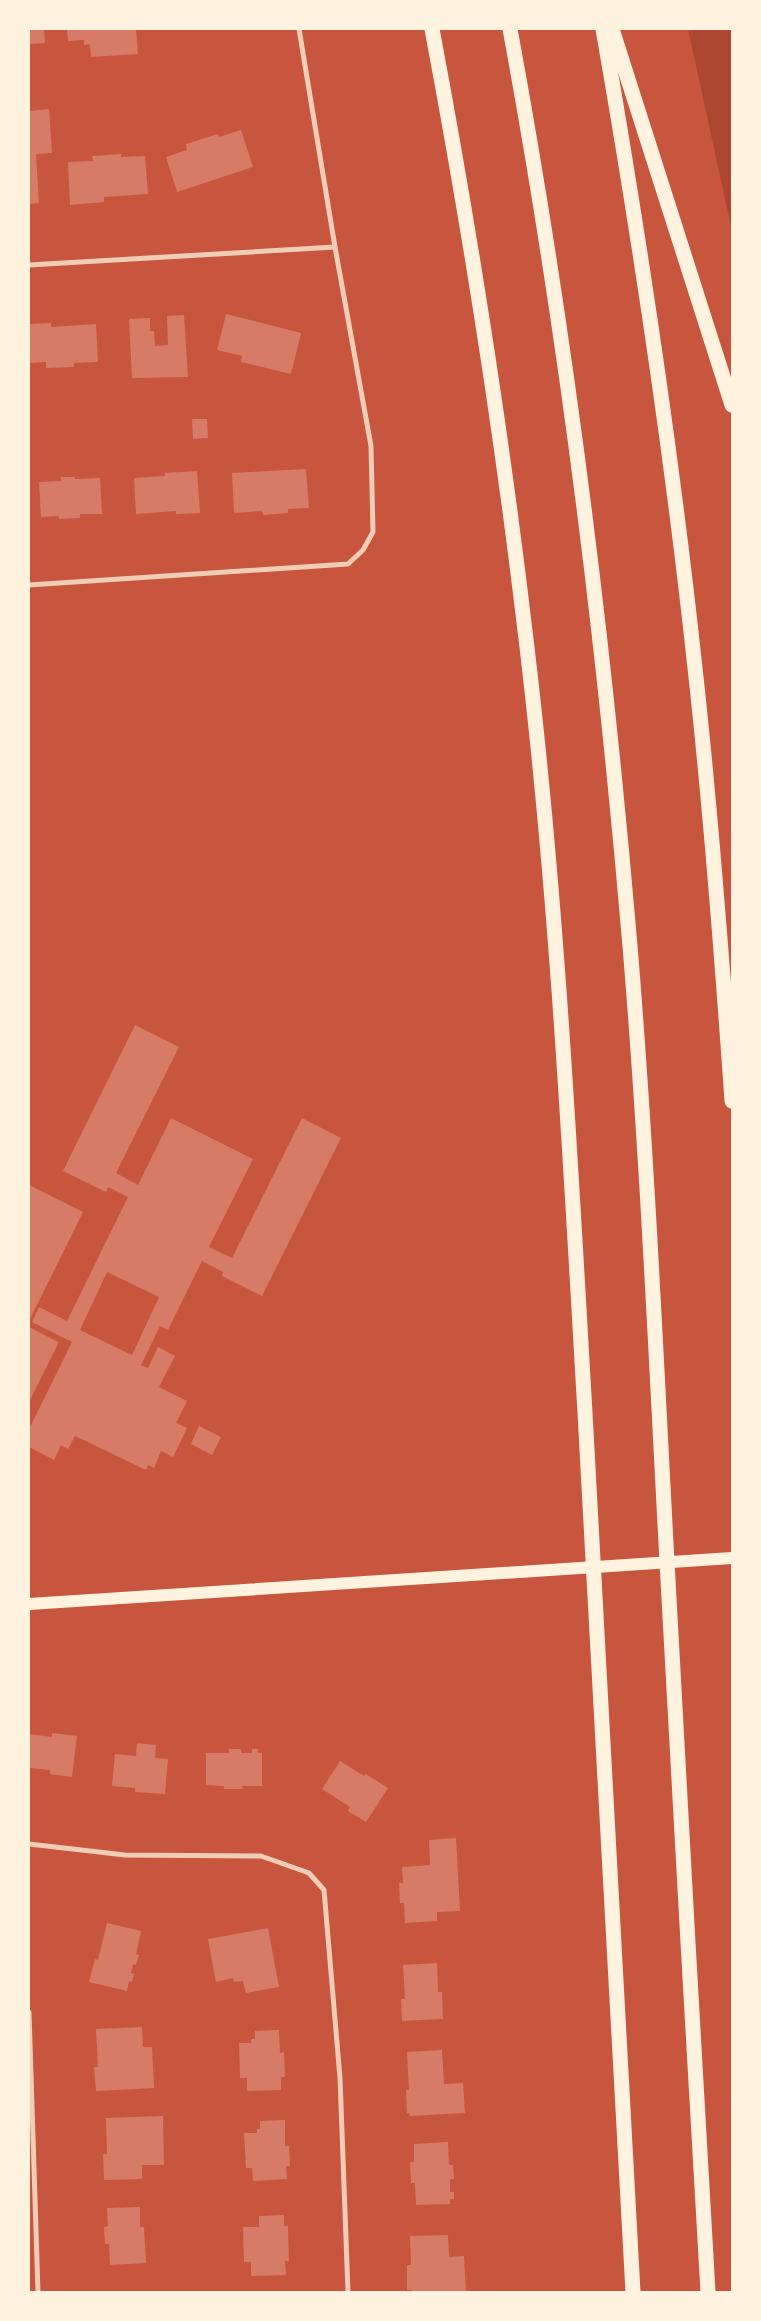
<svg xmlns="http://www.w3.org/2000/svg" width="761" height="2321" viewBox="0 0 761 2321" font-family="'Archivo Narrow',sans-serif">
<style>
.green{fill:#ae4732}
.building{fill:#d67c66;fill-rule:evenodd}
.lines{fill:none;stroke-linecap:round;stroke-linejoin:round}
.minor{stroke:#f1ccb7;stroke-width:5}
.primary{stroke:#fff3e0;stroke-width:12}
.motorway{stroke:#fff3e0;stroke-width:15}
</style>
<rect width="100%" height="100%" fill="#c8553d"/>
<!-- green -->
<path class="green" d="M 688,29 L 732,29 L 732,231 Z"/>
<!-- building -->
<g class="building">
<path d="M 29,29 L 44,29 L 45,43 L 29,44 Z"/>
<path d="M 67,29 L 136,29 L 138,54 L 91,57 L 90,44 L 84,45 L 84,40 L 68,41 Z"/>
<path d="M 49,109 L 52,153 L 36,154 L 39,203 L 29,204 L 29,111 Z"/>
<path d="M 241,130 L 253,167 L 177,192 L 166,157 L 187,150 L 186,144 L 218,134 L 219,137 Z"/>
<path d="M 121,154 L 121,157 L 145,156 L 148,194 L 104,197 L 104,202 L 70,205 L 68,162 L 93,161 L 92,156 Z"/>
<path d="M 226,314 L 301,333 L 291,374 L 241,362 L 242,356 L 217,350 Z"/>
<path d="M 184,315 L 188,377 L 132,378 L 129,319 L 150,318 L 150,331 L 154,331 L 155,346 L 168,345 L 167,316 Z"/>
<path d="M 51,323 L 51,327 L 96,324 L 98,362 L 74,363 L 74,367 L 46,368 L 46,362 L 29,363 L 29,324 Z"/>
<path d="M 192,419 L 207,419 L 208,438 L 193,439 Z"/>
<path d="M 306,469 L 309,508 L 288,509 L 288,513 L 263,515 L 262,511 L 234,513 L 232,473 Z"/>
<path d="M 197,471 L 200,513 L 176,514 L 176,511 L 136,514 L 134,478 L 165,476 L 165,473 Z"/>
<path d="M 61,477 L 75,477 L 75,479 L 100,478 L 102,514 L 80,514 L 80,518 L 59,519 L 59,516 L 41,517 L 39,482 L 61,481 Z"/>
<path d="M 135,1025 L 179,1047 L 116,1173 L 138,1185 L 171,1118 L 253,1159 L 209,1247 L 232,1258 L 302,1118 L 341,1138 L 262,1296 L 222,1276 L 223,1272 L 202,1261 L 168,1330 L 160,1326 L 141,1365 L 148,1368 L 158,1347 L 175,1356 L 159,1387 L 187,1401 L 176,1423 L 187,1428 L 173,1457 L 161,1451 L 154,1468 L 148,1465 L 146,1470 L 75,1436 L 68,1449 L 61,1445 L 54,1460 L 29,1447 L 29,1429 L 72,1342 L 32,1322 L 39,1307 L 67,1321 L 128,1197 L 108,1187 L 106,1192 L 63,1171 ZM 107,1272 L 159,1297 L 132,1355 L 80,1330 Z"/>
<path d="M 29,1185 L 83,1212 L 29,1321 Z"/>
<path d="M 29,1327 L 58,1342 L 58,1344 L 29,1402 Z"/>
<path d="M 199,1426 L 221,1437 L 212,1455 L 191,1444 Z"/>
<path d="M 52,1733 L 77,1736 L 72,1777 L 50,1774 L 50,1770 L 29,1768 L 29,1734 L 52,1737 Z"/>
<path d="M 137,1743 L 156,1745 L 155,1758 L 168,1759 L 165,1794 L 135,1792 L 135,1788 L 112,1786 L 115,1754 L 136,1756 Z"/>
<path d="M 229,1749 L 241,1749 L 241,1753 L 252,1753 L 252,1749 L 258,1749 L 258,1753 L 262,1753 L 262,1786 L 242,1786 L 243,1789 L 224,1789 L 224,1786 L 206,1785 L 206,1753 L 229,1753 Z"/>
<path d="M 340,1761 L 364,1776 L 366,1774 L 388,1788 L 366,1822 L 348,1811 L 350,1807 L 322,1789 Z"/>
<path d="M 456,1838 L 460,1911 L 437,1912 L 437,1921 L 405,1923 L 404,1903 L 400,1903 L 399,1883 L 403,1883 L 402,1867 L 430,1865 L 429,1840 Z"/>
<path d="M 107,1923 L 141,1931 L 136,1954 L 139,1955 L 136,1965 L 133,1964 L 131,1973 L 134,1974 L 132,1982 L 129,1981 L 127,1991 L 89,1982 L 95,1959 L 98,1960 Z"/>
<path d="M 268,1928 L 279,1987 L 246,1993 L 243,1981 L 234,1982 L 233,1978 L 216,1982 L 208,1939 Z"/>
<path d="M 437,1963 L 438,1992 L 442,1992 L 443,2019 L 402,2021 L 401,1999 L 405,1999 L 403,1965 Z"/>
<path d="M 142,2027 L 143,2047 L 152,2047 L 154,2088 L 96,2091 L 94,2067 L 98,2067 L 96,2029 Z"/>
<path d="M 279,2030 L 280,2053 L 284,2052 L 285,2077 L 281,2077 L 281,2090 L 247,2091 L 247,2078 L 240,2078 L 239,2043 L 251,2043 L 251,2039 L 255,2039 L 255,2031 Z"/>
<path d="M 442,2050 L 444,2084 L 463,2083 L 465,2113 L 410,2116 L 409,2113 L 407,2113 L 406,2090 L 409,2090 L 407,2052 Z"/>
<path d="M 163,2116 L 164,2165 L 142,2165 L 142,2179 L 104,2180 L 103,2154 L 107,2154 L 106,2118 Z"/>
<path d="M 285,2120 L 285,2146 L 289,2146 L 290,2166 L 286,2166 L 287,2179 L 253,2181 L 252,2168 L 246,2168 L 244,2133 L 257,2133 L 257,2129 L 260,2129 L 260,2121 Z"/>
<path d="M 448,2142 L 449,2165 L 453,2165 L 454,2179 L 450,2179 L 450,2192 L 454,2192 L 454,2199 L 450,2199 L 450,2204 L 416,2205 L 415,2183 L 411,2183 L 410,2162 L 414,2162 L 414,2144 Z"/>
<path d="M 140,2207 L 140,2227 L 144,2227 L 146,2263 L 110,2265 L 109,2244 L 105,2244 L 104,2227 L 108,2226 L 107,2208 Z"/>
<path d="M 284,2215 L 284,2226 L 288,2226 L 289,2261 L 285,2261 L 286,2275 L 251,2276 L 251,2262 L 244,2262 L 243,2227 L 259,2227 L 259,2216 Z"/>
<path d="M 448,2235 L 449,2257 L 464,2256 L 466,2292 L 412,2292 L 412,2290 L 407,2290 L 407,2265 L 411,2265 L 410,2236 Z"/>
</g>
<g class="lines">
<!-- minor -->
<g class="minor">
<path d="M 29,265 L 335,247"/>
<path d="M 29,585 L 348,564 L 363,550 L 373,532 L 371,446 L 335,247 L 299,29"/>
<path d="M 29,1844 L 125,1855 L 261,1856 L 309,1873 L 324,1890 L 340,2078 L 348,2292"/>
<path d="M 29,2012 L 38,2292"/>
</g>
<!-- primary -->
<path class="primary" d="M 29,1604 L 732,1558"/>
<!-- motorway -->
<g class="motorway">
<path d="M 432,29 C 470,231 502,434 526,639 C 557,896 570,1155 585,1413 C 601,1706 617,1999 633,2292"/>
<path d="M 510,29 C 566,332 604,639 630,946 C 647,1151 656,1357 667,1562 C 680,1805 694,2049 708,2292"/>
<path d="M 603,29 C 640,241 672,454 695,668 C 711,812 722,957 732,1101"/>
<path d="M 612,29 L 732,405"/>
</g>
</g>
<!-- border -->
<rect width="761" height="2321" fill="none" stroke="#fff3e0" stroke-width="60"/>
</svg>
